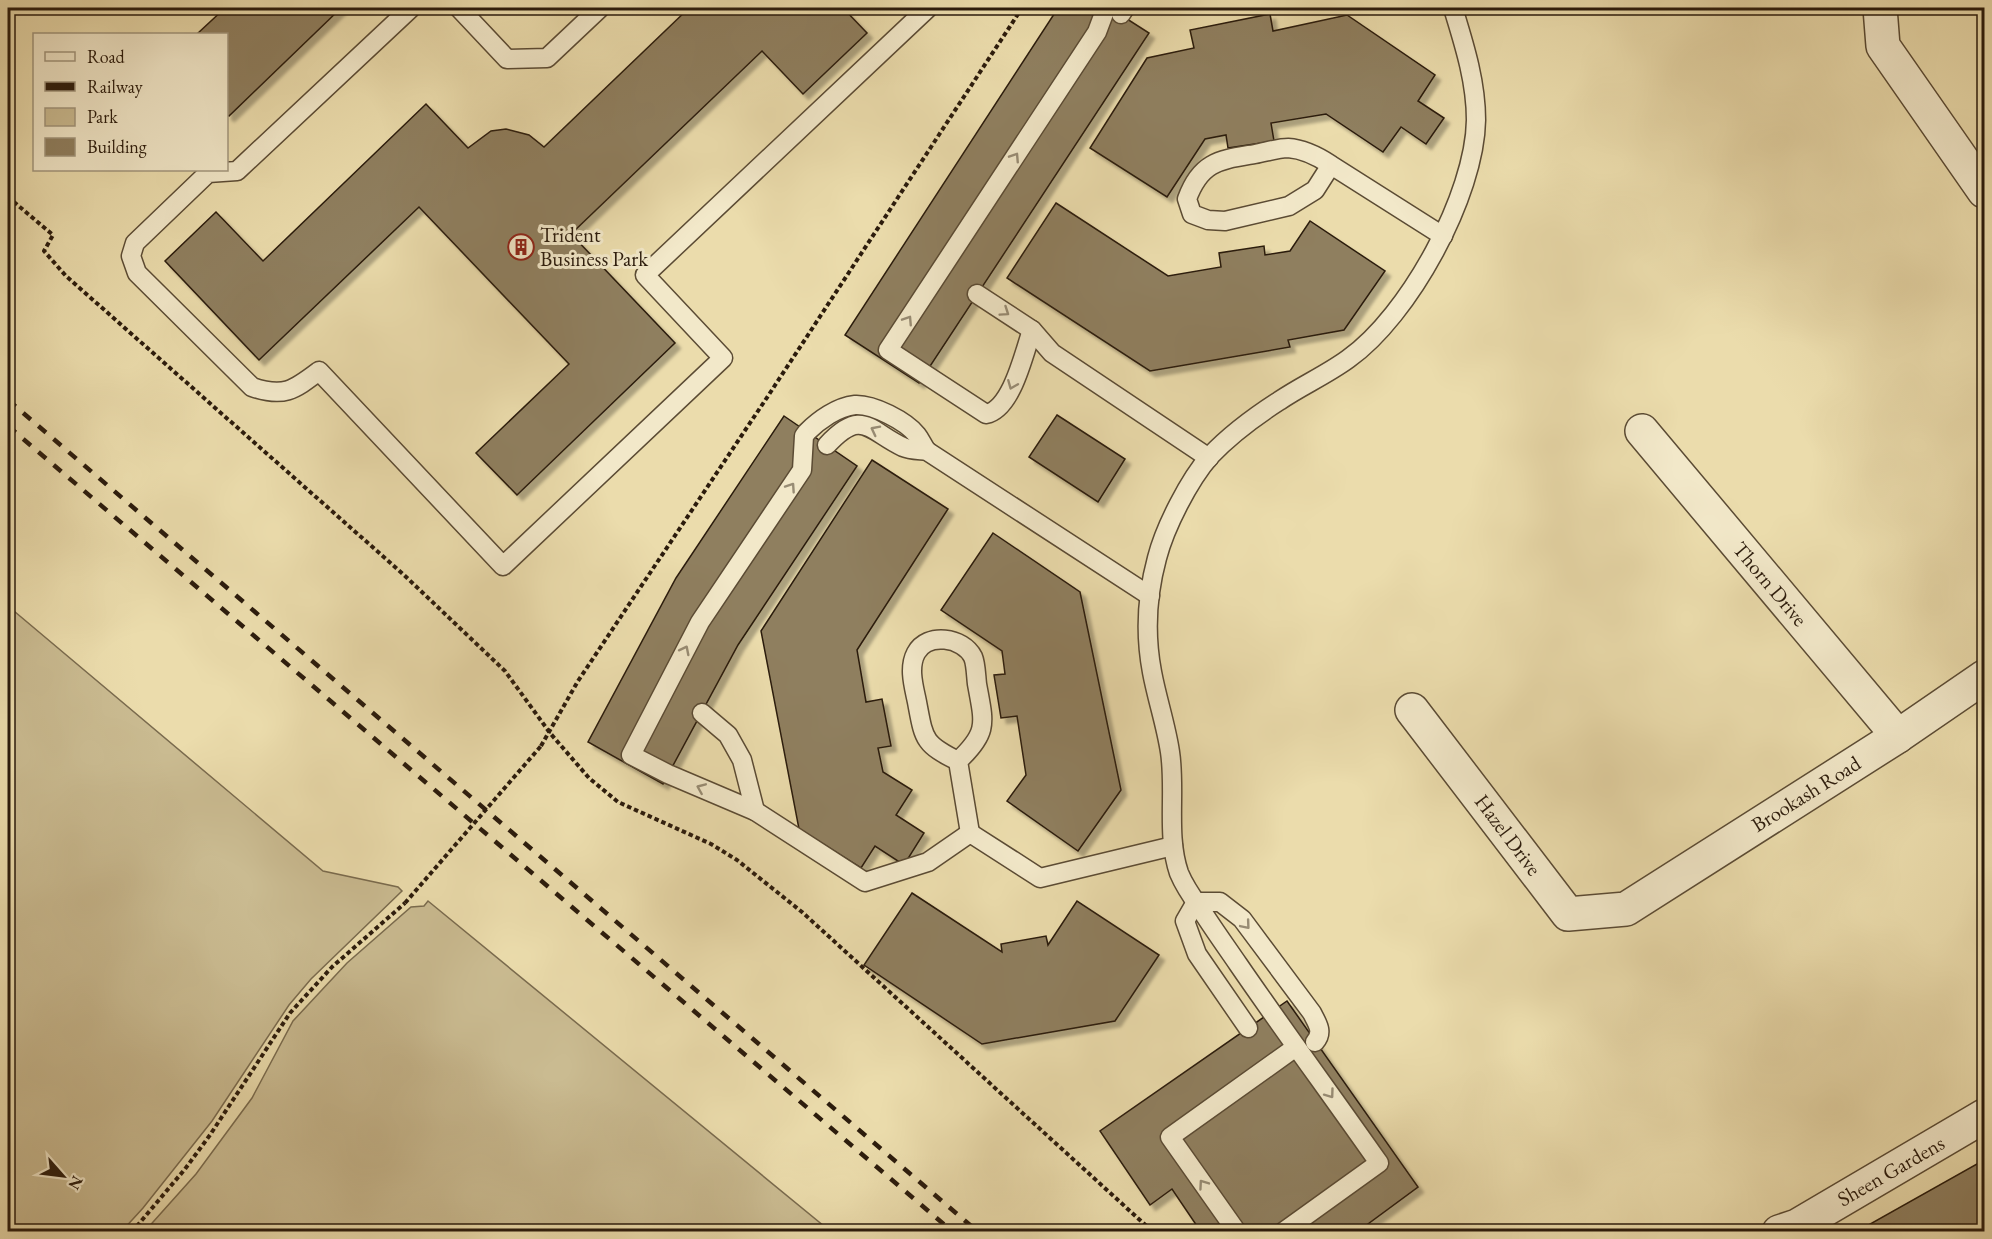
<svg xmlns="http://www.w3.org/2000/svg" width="1992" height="1239" viewBox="0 0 1992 1239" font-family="'EB Garamond',serif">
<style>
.green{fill:#cabb91;stroke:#7a6b4e;stroke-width:1.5}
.building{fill:#8f7f5f;stroke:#2b1b0c;stroke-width:1.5;filter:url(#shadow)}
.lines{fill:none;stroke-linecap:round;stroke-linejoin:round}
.lane-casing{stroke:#5b4b34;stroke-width:21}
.street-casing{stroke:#5b4b34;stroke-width:36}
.path{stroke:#2b1b0c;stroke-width:4;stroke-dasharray:4.5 3;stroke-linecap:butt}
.lane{stroke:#f2e8c9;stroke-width:18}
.street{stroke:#f2e8c9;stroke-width:33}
.rail{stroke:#2b1b0c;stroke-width:4.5;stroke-dasharray:10 10;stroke-linecap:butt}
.path-bridge{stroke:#2b1b0c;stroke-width:4;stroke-dasharray:4.5 3;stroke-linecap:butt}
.oneway{stroke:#988c74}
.labels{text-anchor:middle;stroke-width:6;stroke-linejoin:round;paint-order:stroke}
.poi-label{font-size:21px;fill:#2b1b0c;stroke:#f2e8c9;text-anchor:start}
.street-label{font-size:21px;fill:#2b1b0c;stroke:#f2e8c9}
</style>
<defs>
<filter id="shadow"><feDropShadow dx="5.5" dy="5.5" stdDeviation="1.5" flood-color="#0004"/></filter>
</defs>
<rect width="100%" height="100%" fill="#ebdcac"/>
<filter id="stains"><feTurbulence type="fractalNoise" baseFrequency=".00333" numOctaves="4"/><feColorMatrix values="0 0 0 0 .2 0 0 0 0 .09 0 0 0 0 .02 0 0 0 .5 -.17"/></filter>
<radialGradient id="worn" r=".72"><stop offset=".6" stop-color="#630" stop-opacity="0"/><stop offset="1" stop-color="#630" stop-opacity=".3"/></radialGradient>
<!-- green -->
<g class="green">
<path d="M 8,606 L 323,871 L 398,887 L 402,891 L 311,979 L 289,1005 L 212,1121 L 143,1208 L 122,1231 L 8,1231 Z"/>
<path d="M 428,901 L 830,1231 L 145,1231 L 196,1174 L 252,1098 L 293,1021 L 347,963 L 411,907 L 424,906 Z"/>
</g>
<!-- building -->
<g class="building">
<path d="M 225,8 L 341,8 L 229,116 L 226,114 L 226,34 L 197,34 Z"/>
<path d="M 689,8 L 843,8 L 867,33 L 803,94 L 762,51 L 571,234 L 675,343 L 517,495 L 476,453 L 569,364 L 419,207 L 259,360 L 165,261 L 216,212 L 263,261 L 426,104 L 468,148 L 491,131 L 506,129 L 529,135 L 544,147 Z"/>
<path d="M 1058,8 L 1110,8 L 1149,33 L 919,383 L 845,335 Z"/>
<path d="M 1270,14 L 1273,31 L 1347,15 L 1435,75 L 1418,101 L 1444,118 L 1426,144 L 1401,127 L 1383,152 L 1326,114 L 1271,123 L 1274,141 L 1228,148 L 1226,135 L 1205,139 L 1167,197 L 1090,148 L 1147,58 L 1194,48 L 1190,30 Z"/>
<path d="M 1056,203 L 1168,276 L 1221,267 L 1219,253 L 1264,246 L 1265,255 L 1290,251 L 1310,221 L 1385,271 L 1344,330 L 1288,340 L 1290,347 L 1150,371 L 1007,278 Z"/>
<path d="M 1057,415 L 1125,459 L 1098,502 L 1029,457 Z"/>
<path d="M 784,416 L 857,466 L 738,645 L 663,784 L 588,742 L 676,578 Z"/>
<path d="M 872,460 L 948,509 L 857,650 L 866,702 L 882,699 L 891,746 L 878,748 L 883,772 L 912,790 L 896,815 L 924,833 L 904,865 L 875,846 L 861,868 L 799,829 L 761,631 Z"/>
<path d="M 993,533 L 1080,592 L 1121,790 L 1078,851 L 1007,801 L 1026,775 L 1017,716 L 1001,718 L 994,675 L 1005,674 L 1002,651 L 941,610 Z"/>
<path d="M 912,893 L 1002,952 L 1001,944 L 1046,936 L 1048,945 L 1077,901 L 1159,955 L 1115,1021 L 982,1044 L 864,965 Z"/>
<path d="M 1287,1001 L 1418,1187 L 1357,1232 L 1201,1232 L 1172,1189 L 1150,1205 L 1100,1131 Z"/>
<path d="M 1984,1160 L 1984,1232 L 1865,1232 L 1863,1228 Z"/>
</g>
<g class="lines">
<!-- lane casing -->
<g class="lane-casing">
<g id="lane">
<path d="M 411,8 L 237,171 L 208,173 L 135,243 L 131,256 L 137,273 L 252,387 C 284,398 294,390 319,371 L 503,566 L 723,358 L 645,275 L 928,8"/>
<path d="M 459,8 L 507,59 L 547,58 L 600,8"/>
<path d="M 1121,14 L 1125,8"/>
<path d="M 1331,165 C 1319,157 1303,149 1288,148 C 1278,148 1266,152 1255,154 C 1220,160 1201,161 1187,199 L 1192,214 L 1208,220 L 1225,221 L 1289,206 L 1315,190 L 1331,165 L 1443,236"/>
<path d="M 977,294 L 1032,330 L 1052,353 L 1209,458"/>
<path d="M 1032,330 C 1024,353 1012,409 986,414 L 888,350 L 1097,32 L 1106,8"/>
<path d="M 827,445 C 862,407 869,431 903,447 C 910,450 919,450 927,451 L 1150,596"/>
<path d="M 927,451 C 923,446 921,440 917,435 C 906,421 873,404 855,405 C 837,407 819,420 807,432 L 804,436 L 802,470 L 700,622 L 631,755 L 668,774 L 755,811 L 865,882 L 928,862 L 970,833 L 1040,878 L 1173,846"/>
<path d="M 702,713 L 728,735 L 742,760 L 755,811"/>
<path d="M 958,761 C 989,732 984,723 977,684 C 976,676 976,664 973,657 C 963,637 927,632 916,653 C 908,668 914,687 917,702 C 924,739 923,744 958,761 L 970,833"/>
<path d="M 1248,1028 L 1197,954 L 1185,921 L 1196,902 L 1220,902 L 1242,919 L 1312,1013 C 1317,1023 1324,1032 1315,1042"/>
<path d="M 1237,1232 L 1170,1137 L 1296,1047"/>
<path d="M 1283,1232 L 1379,1163 C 1332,1096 1284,1031 1238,964 C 1225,945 1212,927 1200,908 C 1192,897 1184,885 1179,873 C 1166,835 1176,791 1170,752 C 1166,725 1157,699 1152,672 C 1145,635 1147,595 1157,558 C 1165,527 1189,480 1210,456 C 1230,435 1254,417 1279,401 C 1301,386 1326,375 1348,359 C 1409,316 1475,195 1476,120 C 1476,81 1464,44 1453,8"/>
</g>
</g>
<!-- street casing -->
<g class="street-casing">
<g id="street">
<path d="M 1880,8 L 1883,46 L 1984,191"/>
<path d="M 1642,431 L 1898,736"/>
<path d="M 1412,710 L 1568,914 L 1626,909 L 1898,736 L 1984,677"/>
<path d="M 1779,1232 L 1797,1226 L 1984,1116"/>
</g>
</g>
<!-- path -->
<g class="path">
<path d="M 8,197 L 53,235 L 44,251 L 66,276 L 403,574 L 505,671 L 550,733 L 589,778 L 618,802 L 711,844 L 737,860 L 802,912 L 1153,1232"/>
<path d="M 541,746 L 578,681 L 768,396 L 1022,8"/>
<path d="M 132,1232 L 185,1169 L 210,1135 L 290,1013 L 332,967 L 405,903"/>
</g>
<!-- lane -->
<use href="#lane" class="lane"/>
<!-- street -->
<use href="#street" class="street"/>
<!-- rail -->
<g class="rail">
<path d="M 8,400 L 978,1232"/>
<path d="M 8,426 L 953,1232"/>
</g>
<!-- path-bridge -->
<path class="path-bridge" d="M 405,903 L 541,746"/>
</g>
<!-- one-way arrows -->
<defs><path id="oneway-chevron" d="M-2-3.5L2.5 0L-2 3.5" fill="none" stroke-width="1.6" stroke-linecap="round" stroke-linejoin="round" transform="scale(1.5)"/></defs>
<g class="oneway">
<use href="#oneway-chevron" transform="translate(1015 157) rotate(-57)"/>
<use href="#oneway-chevron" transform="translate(1005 312) rotate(34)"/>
<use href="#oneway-chevron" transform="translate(908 320) rotate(-57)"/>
<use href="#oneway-chevron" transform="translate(1012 385) rotate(112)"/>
<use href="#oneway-chevron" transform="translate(875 430) rotate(-153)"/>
<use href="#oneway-chevron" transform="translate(791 487) rotate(-56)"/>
<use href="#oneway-chevron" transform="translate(685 650) rotate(-63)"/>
<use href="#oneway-chevron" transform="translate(701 788) rotate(-157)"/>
<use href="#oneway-chevron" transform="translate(1246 925) rotate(50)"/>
<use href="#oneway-chevron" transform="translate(1330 1094) rotate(54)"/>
<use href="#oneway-chevron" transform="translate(1203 1184) rotate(-125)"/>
</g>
<!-- icons -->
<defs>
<g id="building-ring" transform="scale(1.35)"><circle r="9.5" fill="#f2e8c9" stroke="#8f2418" stroke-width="1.5"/><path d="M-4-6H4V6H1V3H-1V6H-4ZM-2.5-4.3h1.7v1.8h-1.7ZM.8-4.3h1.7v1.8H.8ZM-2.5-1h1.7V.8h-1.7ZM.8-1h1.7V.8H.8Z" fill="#8f2418"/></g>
</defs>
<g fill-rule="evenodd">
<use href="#building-ring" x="521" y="247"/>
</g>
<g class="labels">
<!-- poi labels -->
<g class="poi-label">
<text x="540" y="242">Trident<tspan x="540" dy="24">Business Park</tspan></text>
</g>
<!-- street labels -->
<g class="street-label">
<text transform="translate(1770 584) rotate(50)" y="7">Thorn Drive</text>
<text transform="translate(1806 794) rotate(-32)" y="7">Brookash Road</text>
<text transform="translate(1508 835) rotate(53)" y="7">Hazel Drive</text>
<text transform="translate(1891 1171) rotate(-30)" y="7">Sheen Gardens</text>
</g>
</g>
<!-- margin -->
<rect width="1992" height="1239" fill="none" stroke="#ebdcac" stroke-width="30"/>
<rect x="9" y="9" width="1974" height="1221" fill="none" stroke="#2b1b0c" stroke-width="3"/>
<rect x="15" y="15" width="1962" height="1209" fill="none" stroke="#2b1b0c" stroke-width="1.5"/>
<!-- legend -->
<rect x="33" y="33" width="195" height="138" fill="#f2e8c9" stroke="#a2967d" stroke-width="1.5"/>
<rect x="45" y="52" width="30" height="9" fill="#f2e8c9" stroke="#a2967d" stroke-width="1.5"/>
<text x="87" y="63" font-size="18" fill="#2b1b0c">Road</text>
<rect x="45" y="82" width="30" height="9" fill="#2b1b0c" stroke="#a2967d" stroke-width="1.5"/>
<text x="87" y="93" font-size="18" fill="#2b1b0c">Railway</text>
<rect x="45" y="108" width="30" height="18" fill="#cabb91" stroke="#a2967d" stroke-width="1.5"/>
<text x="87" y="123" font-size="18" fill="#2b1b0c">Park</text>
<rect x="45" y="138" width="30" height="18" fill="#8f7f5f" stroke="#a2967d" stroke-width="1.5"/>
<text x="87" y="153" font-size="18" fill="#2b1b0c">Building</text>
<!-- north arrow -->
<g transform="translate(63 1176) rotate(118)" stroke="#f2e8c9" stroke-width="4.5" paint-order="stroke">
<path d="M0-4.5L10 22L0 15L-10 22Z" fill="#2b1b0c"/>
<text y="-9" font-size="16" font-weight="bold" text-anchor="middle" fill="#2b1b0c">N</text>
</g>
<rect width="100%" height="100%" filter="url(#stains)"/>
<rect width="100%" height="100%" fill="url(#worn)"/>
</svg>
